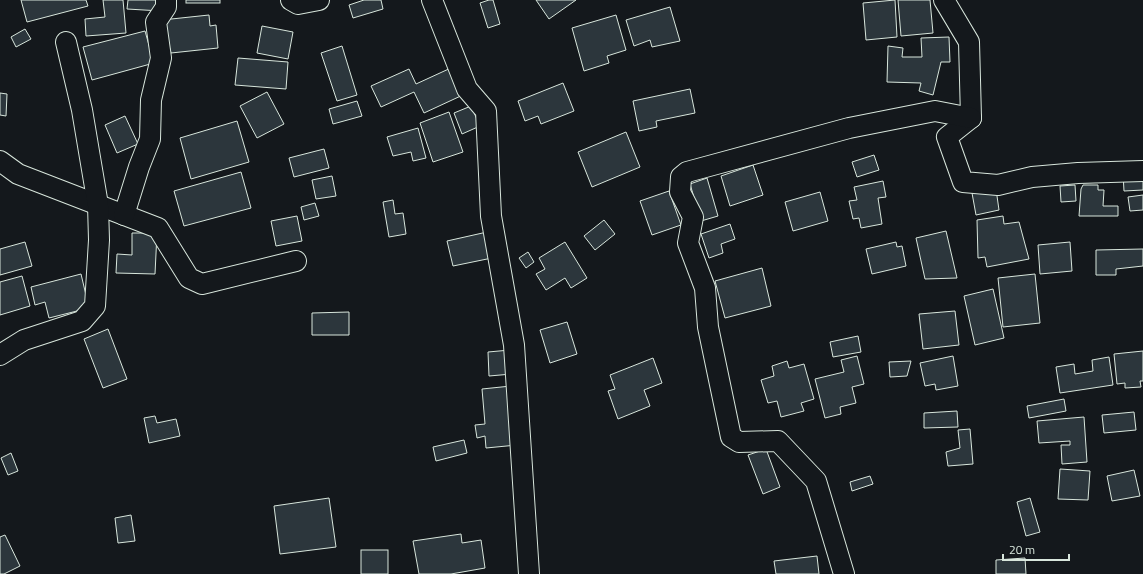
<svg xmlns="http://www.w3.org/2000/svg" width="1143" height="574" viewBox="0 0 1143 574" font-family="'Titillium Web',sans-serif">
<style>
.building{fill:#2c363c;stroke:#d8e6dc}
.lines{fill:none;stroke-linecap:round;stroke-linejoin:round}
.minor-casing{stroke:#d8e6dc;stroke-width:22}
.minor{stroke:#14181c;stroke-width:20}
</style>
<rect width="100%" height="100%" fill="#14181c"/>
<!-- building -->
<g class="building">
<path d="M 21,0 L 86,0 L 88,6 L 27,22 Z"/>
<path d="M 103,0 L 123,0 L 126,33 L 86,36 L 85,19 L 105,17 Z"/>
<path d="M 128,0 L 162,0 L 161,11 L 127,9 Z"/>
<rect x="186" y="0" width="34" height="3"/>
<path d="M 364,0 L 381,0 L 383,9 L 353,18 L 349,5 Z"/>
<path d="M 489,0 L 493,0 L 500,24 L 488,28 L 480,3 Z"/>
<path d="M 536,0 L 576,0 L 549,19 Z"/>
<path d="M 895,0 L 897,37 L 866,40 L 863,3 Z"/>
<path d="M 898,0 L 930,0 L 933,33 L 901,36 Z"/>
<path d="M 670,7 L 680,41 L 652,47 L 650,40 L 634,46 L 626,20 Z"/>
<path d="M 209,15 L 210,26 L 216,25 L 218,48 L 171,53 L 162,20 Z"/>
<path d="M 616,15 L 626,50 L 607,56 L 609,63 L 584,71 L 572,28 Z"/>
<path d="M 262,26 L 293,32 L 288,59 L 257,53 Z"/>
<path d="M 25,29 L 31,39 L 16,47 L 11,37 Z"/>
<path d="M 145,31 L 154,63 L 92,80 L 83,47 Z"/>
<path d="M 949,37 L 950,62 L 941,62 L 933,95 L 919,91 L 921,83 L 887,82 L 888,46 L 903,48 L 902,57 L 922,57 L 921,38 Z"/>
<path d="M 342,46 L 357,95 L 337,101 L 321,53 Z"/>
<path d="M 238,58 L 288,62 L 286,89 L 235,85 Z"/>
<path d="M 453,67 L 465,94 L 424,113 L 414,92 L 381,107 L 371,86 L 409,69 L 416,84 Z"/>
<path d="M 563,83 L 574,111 L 541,124 L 538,116 L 525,121 L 518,101 Z"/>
<path d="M 690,89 L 695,113 L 656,121 L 657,127 L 639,131 L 633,101 Z"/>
<path d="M 267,92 L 284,124 L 257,138 L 240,106 Z"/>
<path d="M 0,93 L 7,94 L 6,116 L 0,115 Z"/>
<path d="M 357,101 L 362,116 L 333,124 L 329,109 Z"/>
<path d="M 471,106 L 480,126 L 462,134 L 454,113 Z"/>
<path d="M 449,112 L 463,152 L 433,162 L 420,123 Z"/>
<path d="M 125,116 L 138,144 L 117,153 L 105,125 Z"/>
<path d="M 237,121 L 249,162 L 191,179 L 180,138 Z"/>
<path d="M 418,128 L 426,158 L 413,161 L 411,152 L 393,156 L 387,137 Z"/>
<path d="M 626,132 L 640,167 L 592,187 L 578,152 Z"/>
<path d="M 324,149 L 329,168 L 294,177 L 289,158 Z"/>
<path d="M 874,155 L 879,170 L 857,177 L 852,162 Z"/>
<path d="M 753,165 L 763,195 L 730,206 L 721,176 Z"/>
<path d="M 241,172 L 251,208 L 184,226 L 174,191 Z"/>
<path d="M 1123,174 L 1143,174 L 1143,190 L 1124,191 Z"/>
<path d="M 332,176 L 336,196 L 316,199 L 312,180 Z"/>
<path d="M 707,178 L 718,216 L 701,221 L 690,184 Z"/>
<path d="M 883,181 L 886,197 L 878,198 L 882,224 L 861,228 L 859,218 L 853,219 L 849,201 L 857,200 L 854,187 Z"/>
<path d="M 1075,185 L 1076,201 L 1061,202 L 1060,186 Z"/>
<path d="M 1083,185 L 1098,185 L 1098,190 L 1104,190 L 1103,206 L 1118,206 L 1118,216 L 1079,216 L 1081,189 Z"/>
<path d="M 996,189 L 999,210 L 976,215 L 972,193 Z"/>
<path d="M 669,191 L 681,225 L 652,235 L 640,201 Z"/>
<path d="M 820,192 L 828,221 L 793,231 L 785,202 Z"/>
<path d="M 1143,195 L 1143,210 L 1130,211 L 1128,197 Z"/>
<path d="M 393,200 L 395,214 L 403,213 L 406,234 L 389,237 L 383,202 Z"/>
<path d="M 315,203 L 319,216 L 304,220 L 301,207 Z"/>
<path d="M 297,216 L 302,241 L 276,246 L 271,221 Z"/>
<path d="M 1003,216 L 1004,224 L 1019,222 L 1029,259 L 987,267 L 985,257 L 978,258 L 977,220 Z"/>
<path d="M 604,220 L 615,234 L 595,250 L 584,236 Z"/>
<path d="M 730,224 L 735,239 L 721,244 L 723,253 L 709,258 L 701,234 Z"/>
<path d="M 946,231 L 957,278 L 925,279 L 916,238 Z"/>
<path d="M 487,232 L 492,258 L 453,266 L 447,241 Z"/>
<path d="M 132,233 L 157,233 L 155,274 L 116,273 L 117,254 L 132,255 Z"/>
<path d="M 25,242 L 32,266 L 0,275 L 0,249 Z"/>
<path d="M 565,242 L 587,278 L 571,288 L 565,278 L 546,290 L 536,274 L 545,269 L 539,258 Z"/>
<path d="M 896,242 L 897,247 L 902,246 L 906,266 L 872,274 L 866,249 Z"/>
<path d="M 1070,242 L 1072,271 L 1040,274 L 1038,245 Z"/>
<path d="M 1143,249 L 1143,266 L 1116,269 L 1116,275 L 1096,275 L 1096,250 Z"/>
<path d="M 528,252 L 534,262 L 526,268 L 519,258 Z"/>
<path d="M 762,268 L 771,306 L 725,318 L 715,281 Z"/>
<path d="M 81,274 L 89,308 L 49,318 L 45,302 L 35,305 L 31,287 Z"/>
<path d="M 1035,274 L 1040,323 L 1003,327 L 998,278 Z"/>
<path d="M 22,276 L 30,306 L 0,315 L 0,282 Z"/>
<path d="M 993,289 L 1004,338 L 975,345 L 964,296 Z"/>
<path d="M 955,311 L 959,345 L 923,349 L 919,314 Z"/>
<path d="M 349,312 L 349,335 L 312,335 L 312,313 Z"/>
<path d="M 567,322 L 577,354 L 550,363 L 540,330 Z"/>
<path d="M 108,329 L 127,379 L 103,388 L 84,339 Z"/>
<path d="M 858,336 L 861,352 L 833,357 L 830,342 Z"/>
<path d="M 510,350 L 512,374 L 489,376 L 488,352 Z"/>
<path d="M 1143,351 L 1143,381 L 1140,381 L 1141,387 L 1125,388 L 1125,383 L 1117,384 L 1114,354 Z"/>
<path d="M 857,356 L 864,384 L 852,387 L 856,403 L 840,407 L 841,414 L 825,418 L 815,379 L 844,372 L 841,360 Z"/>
<path d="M 953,356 L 958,386 L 936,390 L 935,384 L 925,386 L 920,363 Z"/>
<path d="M 1109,357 L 1113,385 L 1060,393 L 1056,367 L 1074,364 L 1075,374 L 1093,371 L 1092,360 Z"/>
<path d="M 653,358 L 662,383 L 644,390 L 650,406 L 618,419 L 608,391 L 615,389 L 610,375 Z"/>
<path d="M 787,361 L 789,368 L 804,364 L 814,399 L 801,403 L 804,411 L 781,417 L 777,401 L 768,403 L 761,380 L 774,376 L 772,366 Z"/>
<path d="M 911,361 L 907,376 L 890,377 L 889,362 Z"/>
<path d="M 511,386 L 517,445 L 486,448 L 485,436 L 477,438 L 475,425 L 485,424 L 482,389 Z"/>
<path d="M 1064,399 L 1066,411 L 1029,418 L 1027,406 Z"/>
<path d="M 957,411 L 958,427 L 924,428 L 924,413 Z"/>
<path d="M 1134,412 L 1136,430 L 1104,433 L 1102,415 Z"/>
<path d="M 155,416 L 157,423 L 176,419 L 180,436 L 149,443 L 144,418 Z"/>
<path d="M 1084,417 L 1087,462 L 1062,464 L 1061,445 L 1070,445 L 1070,441 L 1039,443 L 1037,421 Z"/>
<path d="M 970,429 L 973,464 L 948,466 L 946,452 L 960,448 L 958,430 Z"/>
<path d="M 464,440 L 467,453 L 436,461 L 433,447 Z"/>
<path d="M 766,449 L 780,487 L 763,494 L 748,455 Z"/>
<path d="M 11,453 L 18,471 L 8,475 L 1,458 Z"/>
<path d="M 1060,469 L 1090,471 L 1088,500 L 1058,499 Z"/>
<path d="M 1134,470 L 1140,496 L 1112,501 L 1107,476 Z"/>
<path d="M 870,476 L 873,484 L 852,491 L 850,482 Z"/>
<path d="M 329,498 L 336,547 L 280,554 L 274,506 Z"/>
<path d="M 1030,498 L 1040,532 L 1026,536 L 1017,502 Z"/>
<path d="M 131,515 L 135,541 L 118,543 L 115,518 Z"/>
<path d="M 461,534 L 462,543 L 481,540 L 485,568 L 451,574 L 419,574 L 413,541 Z"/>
<path d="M 5,535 L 20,566 L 4,574 L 0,574 L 0,537 Z"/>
<rect x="361" y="550" width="27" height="24"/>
<path d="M 817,556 L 819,574 L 776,574 L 774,561 Z"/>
<path d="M 1025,558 L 1026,574 L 996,574 L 996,560 Z"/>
</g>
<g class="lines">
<!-- minor casing -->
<g class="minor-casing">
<g id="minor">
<path d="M 291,0 L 298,4 L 319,0"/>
<path d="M 432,0 L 467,89 L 486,111 L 491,216 L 514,345 L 529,574"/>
<path d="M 944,0 L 969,42 L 971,118 L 947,137 L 963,182 L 998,185 L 1032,177 L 1078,173 L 1143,171"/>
<path d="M 0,161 L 18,174 L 158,228 L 189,278 L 202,284 L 296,261"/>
<path d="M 124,215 L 139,167 L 150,139 L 151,100 L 161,58 L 156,22 L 166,7 L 166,0"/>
<path d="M 0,355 L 24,340 L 82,321 L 95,306 L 99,240 L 98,205 L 82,110 L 66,42"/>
<path d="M 844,574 L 816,481 L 778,441 L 739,442 L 731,437 L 708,327 L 705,288 L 688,243 L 693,217 L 680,192 L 681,177 L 687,172 L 849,128 L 935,111 L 971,118"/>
</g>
</g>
<!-- minor -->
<use href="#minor" class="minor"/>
</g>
<!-- scale -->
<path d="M1003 554v6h66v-6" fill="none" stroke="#d8e6dc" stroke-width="2"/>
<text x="1009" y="554" font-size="12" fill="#d8e6dc" stroke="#14181c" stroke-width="3" paint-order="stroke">20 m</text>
</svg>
